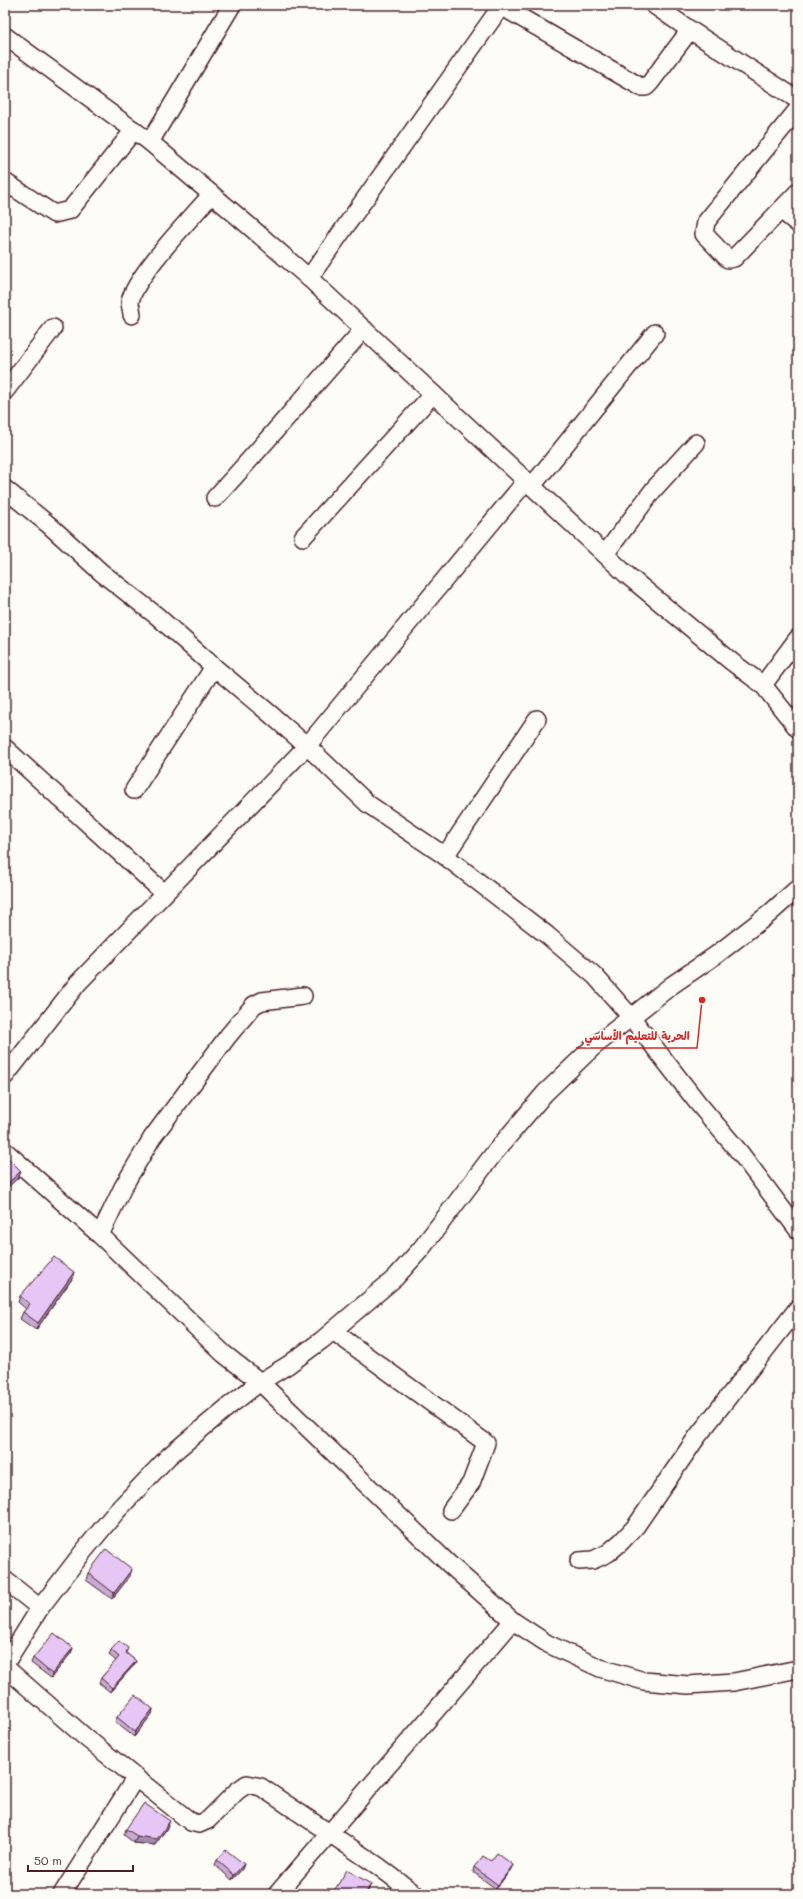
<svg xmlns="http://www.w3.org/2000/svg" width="803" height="1899" viewBox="0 0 803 1899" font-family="Mali,'Playpen Sans Arabic',sans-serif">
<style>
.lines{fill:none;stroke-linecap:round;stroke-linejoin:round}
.minor-casing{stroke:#4a1f2b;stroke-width:20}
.minor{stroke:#fdfcf7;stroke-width:17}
.wall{fill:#c5aad2;stroke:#4a1f2b}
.shaded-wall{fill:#a08bab;stroke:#4a1f2b}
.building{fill:#e5c6f4;stroke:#4a1f2b}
.leader{fill:none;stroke:#d62828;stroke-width:1.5}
.callout-dot{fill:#d62828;stroke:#fdfcf7;stroke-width:1.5}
.callout-label{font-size:11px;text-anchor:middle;font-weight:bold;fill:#d62828;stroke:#fdfcf7;stroke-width:3.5;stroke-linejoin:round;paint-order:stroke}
</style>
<rect width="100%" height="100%" fill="#fdfcf7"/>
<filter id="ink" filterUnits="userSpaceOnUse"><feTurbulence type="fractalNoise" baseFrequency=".025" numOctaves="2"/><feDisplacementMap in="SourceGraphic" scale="8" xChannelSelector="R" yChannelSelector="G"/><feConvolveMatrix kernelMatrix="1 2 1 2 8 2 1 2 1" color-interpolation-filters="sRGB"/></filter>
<g filter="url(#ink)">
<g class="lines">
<!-- minor casing -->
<g class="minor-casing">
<g id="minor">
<path d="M 654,5 L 690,30"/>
<path d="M 501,6 L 641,87 L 646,87 L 650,83 L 690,30 L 798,100"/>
<path d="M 5,36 L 150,142 L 248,225 L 309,278 L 627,575 L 732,662 L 763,685 L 798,729"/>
<path d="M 798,109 L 706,222 L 704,234 L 728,259 L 734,258 L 798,192"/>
<path d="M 150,142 L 232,5"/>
<path d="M 5,182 L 54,214 L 70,210 L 134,130"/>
<path d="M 781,210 L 798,224"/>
<path d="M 309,278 L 502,5"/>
<path d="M 132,315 C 132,311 130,306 130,302 C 134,277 193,216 212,194"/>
<path d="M 5,391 L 53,328"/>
<path d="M 532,486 L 655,333"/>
<path d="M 5,489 L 49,525 L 102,573 L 157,616 L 214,667 L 269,713 L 307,746 L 368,804 L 445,856 L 547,935 L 595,976 L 631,1017 L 697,1102 L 741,1154 L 798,1230"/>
<path d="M 215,498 C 266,443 314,385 364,329"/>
<path d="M 303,537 L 433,394"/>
<path d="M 605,554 L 654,489 L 696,443"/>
<path d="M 763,685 L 798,638"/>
<path d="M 5,748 L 164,893"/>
<path d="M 134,790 L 214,667"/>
<path d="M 445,856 L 537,719"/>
<path d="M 5,1076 L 78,983 L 307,746 L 526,481"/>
<path d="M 5,1151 L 100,1235 L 224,1354 L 260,1382 L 449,1564 L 513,1621 L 548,1644 L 600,1668 L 644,1681 L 688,1685 L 734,1682 L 798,1669"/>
<path d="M 100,1235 L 123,1187 L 152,1138 L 228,1036 L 254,1005 L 262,1001 L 303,996"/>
<path d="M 333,1331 L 486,1443 L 471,1483 L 451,1510"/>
<path d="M 579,1561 L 593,1560 L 608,1553 L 621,1542 L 636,1526 L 697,1437 L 798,1308"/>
<path d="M 5,1580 L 40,1608"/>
<path d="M 5,1664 L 40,1608 L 83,1552 L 116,1512 L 169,1456 L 229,1406 L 260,1382 L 288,1365 L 322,1340 L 395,1278 L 421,1249 L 495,1152 L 545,1093 L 592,1048 L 672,985 L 716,955 L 769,914 L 798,888"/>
<path d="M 5,1667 L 85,1737 L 191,1822 L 199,1824 L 208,1820 L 237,1791 L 247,1784 L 261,1787 L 378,1866 L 415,1894"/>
<path d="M 62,1894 L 136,1777"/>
<path d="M 277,1894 L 513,1621"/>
</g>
</g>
<!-- minor -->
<use href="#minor" class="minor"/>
</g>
<!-- wall -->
<g class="wall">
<path d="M 72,1279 L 36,1330 L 20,1319 L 23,1312 L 26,1309 L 18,1302 L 20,1296 Z"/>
<path d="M 88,1573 L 130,1576 L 112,1599 L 86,1580 Z"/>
<path d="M 73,1648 L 71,1653 L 51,1678 L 31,1663 L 33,1658 Z"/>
<path d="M 111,1650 L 126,1653 L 136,1661 L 134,1665 L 110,1692 L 99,1683 L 101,1678 L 116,1661 L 109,1655 Z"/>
<path d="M 153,1709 L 152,1714 L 134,1737 L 115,1722 L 117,1717 Z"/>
<path d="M 167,1828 L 155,1845 L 134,1843 L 124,1835 L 126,1829 Z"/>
<path d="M 217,1860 L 244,1864 L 242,1869 L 232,1880 L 215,1865 Z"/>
<path d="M 474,1867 L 511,1869 L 496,1889 L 473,1872 Z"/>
</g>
<!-- shaded-wall -->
<g class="shaded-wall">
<path d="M 21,1171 L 19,1177 L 5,1190 L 5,1186 Z"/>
<path d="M 9,1196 L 6,1203 L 5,1204 L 5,1201 Z"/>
<path d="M 74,1272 L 72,1279 L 36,1330 L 38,1323 Z"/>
<path d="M 132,1569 L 130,1576 L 112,1599 L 114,1593 Z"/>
<path d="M 73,1648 L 71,1653 L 51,1678 L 52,1674 Z"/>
<path d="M 136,1661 L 134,1665 L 110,1692 L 112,1688 Z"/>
<path d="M 153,1709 L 152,1714 L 134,1737 L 135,1732 Z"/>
<path d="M 170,1821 L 167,1828 L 155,1845 L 134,1843 L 137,1836 Z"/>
<path d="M 244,1864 L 242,1869 L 232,1880 L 234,1875 Z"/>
<path d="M 513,1865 L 511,1869 L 496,1889 L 498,1885 Z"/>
<path d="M 371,1884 L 368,1891 L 367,1894 L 365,1894 Z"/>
</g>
<!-- building -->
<g class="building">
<path d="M 5,1155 L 21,1171 L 5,1186 Z"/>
<path d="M 5,1193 L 9,1196 L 5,1201 Z"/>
<path d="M 54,1257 L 74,1272 L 38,1323 L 23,1312 L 30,1304 L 20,1296 Z"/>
<path d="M 106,1549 L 132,1569 L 114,1593 L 88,1573 Z"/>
<path d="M 54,1633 L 73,1648 L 52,1674 L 33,1658 Z"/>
<path d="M 119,1641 L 128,1648 L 126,1653 L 136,1661 L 112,1688 L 101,1678 L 119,1657 L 111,1650 Z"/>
<path d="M 135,1695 L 153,1709 L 135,1732 L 117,1717 Z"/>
<path d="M 144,1803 L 170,1821 L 157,1839 L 137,1836 L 126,1829 Z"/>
<path d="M 226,1850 L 244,1864 L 234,1875 L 217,1860 Z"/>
<path d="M 497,1853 L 513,1865 L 498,1885 L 474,1867 L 483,1856 L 491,1861 Z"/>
<path d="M 347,1870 L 371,1884 L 365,1894 L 332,1894 Z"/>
</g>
</g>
<!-- callouts -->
<path class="leader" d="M702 1000L697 1048H576"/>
<circle class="callout-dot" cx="702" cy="1000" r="4"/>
<g class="callout-label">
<text x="637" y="1040">الحرية للتعليم الأساسي</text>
</g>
<!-- margin -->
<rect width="803" height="1899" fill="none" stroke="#fdfcf7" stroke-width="20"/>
<rect x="10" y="10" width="783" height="1879" fill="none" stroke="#4a1f2b" stroke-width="1.5" filter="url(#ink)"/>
<!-- scale -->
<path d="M28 1865v6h105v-6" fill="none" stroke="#4a1f2b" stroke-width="2"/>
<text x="34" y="1865" font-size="12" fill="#4a1f2b" stroke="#fdfcf7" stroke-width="3" paint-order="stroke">50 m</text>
</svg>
